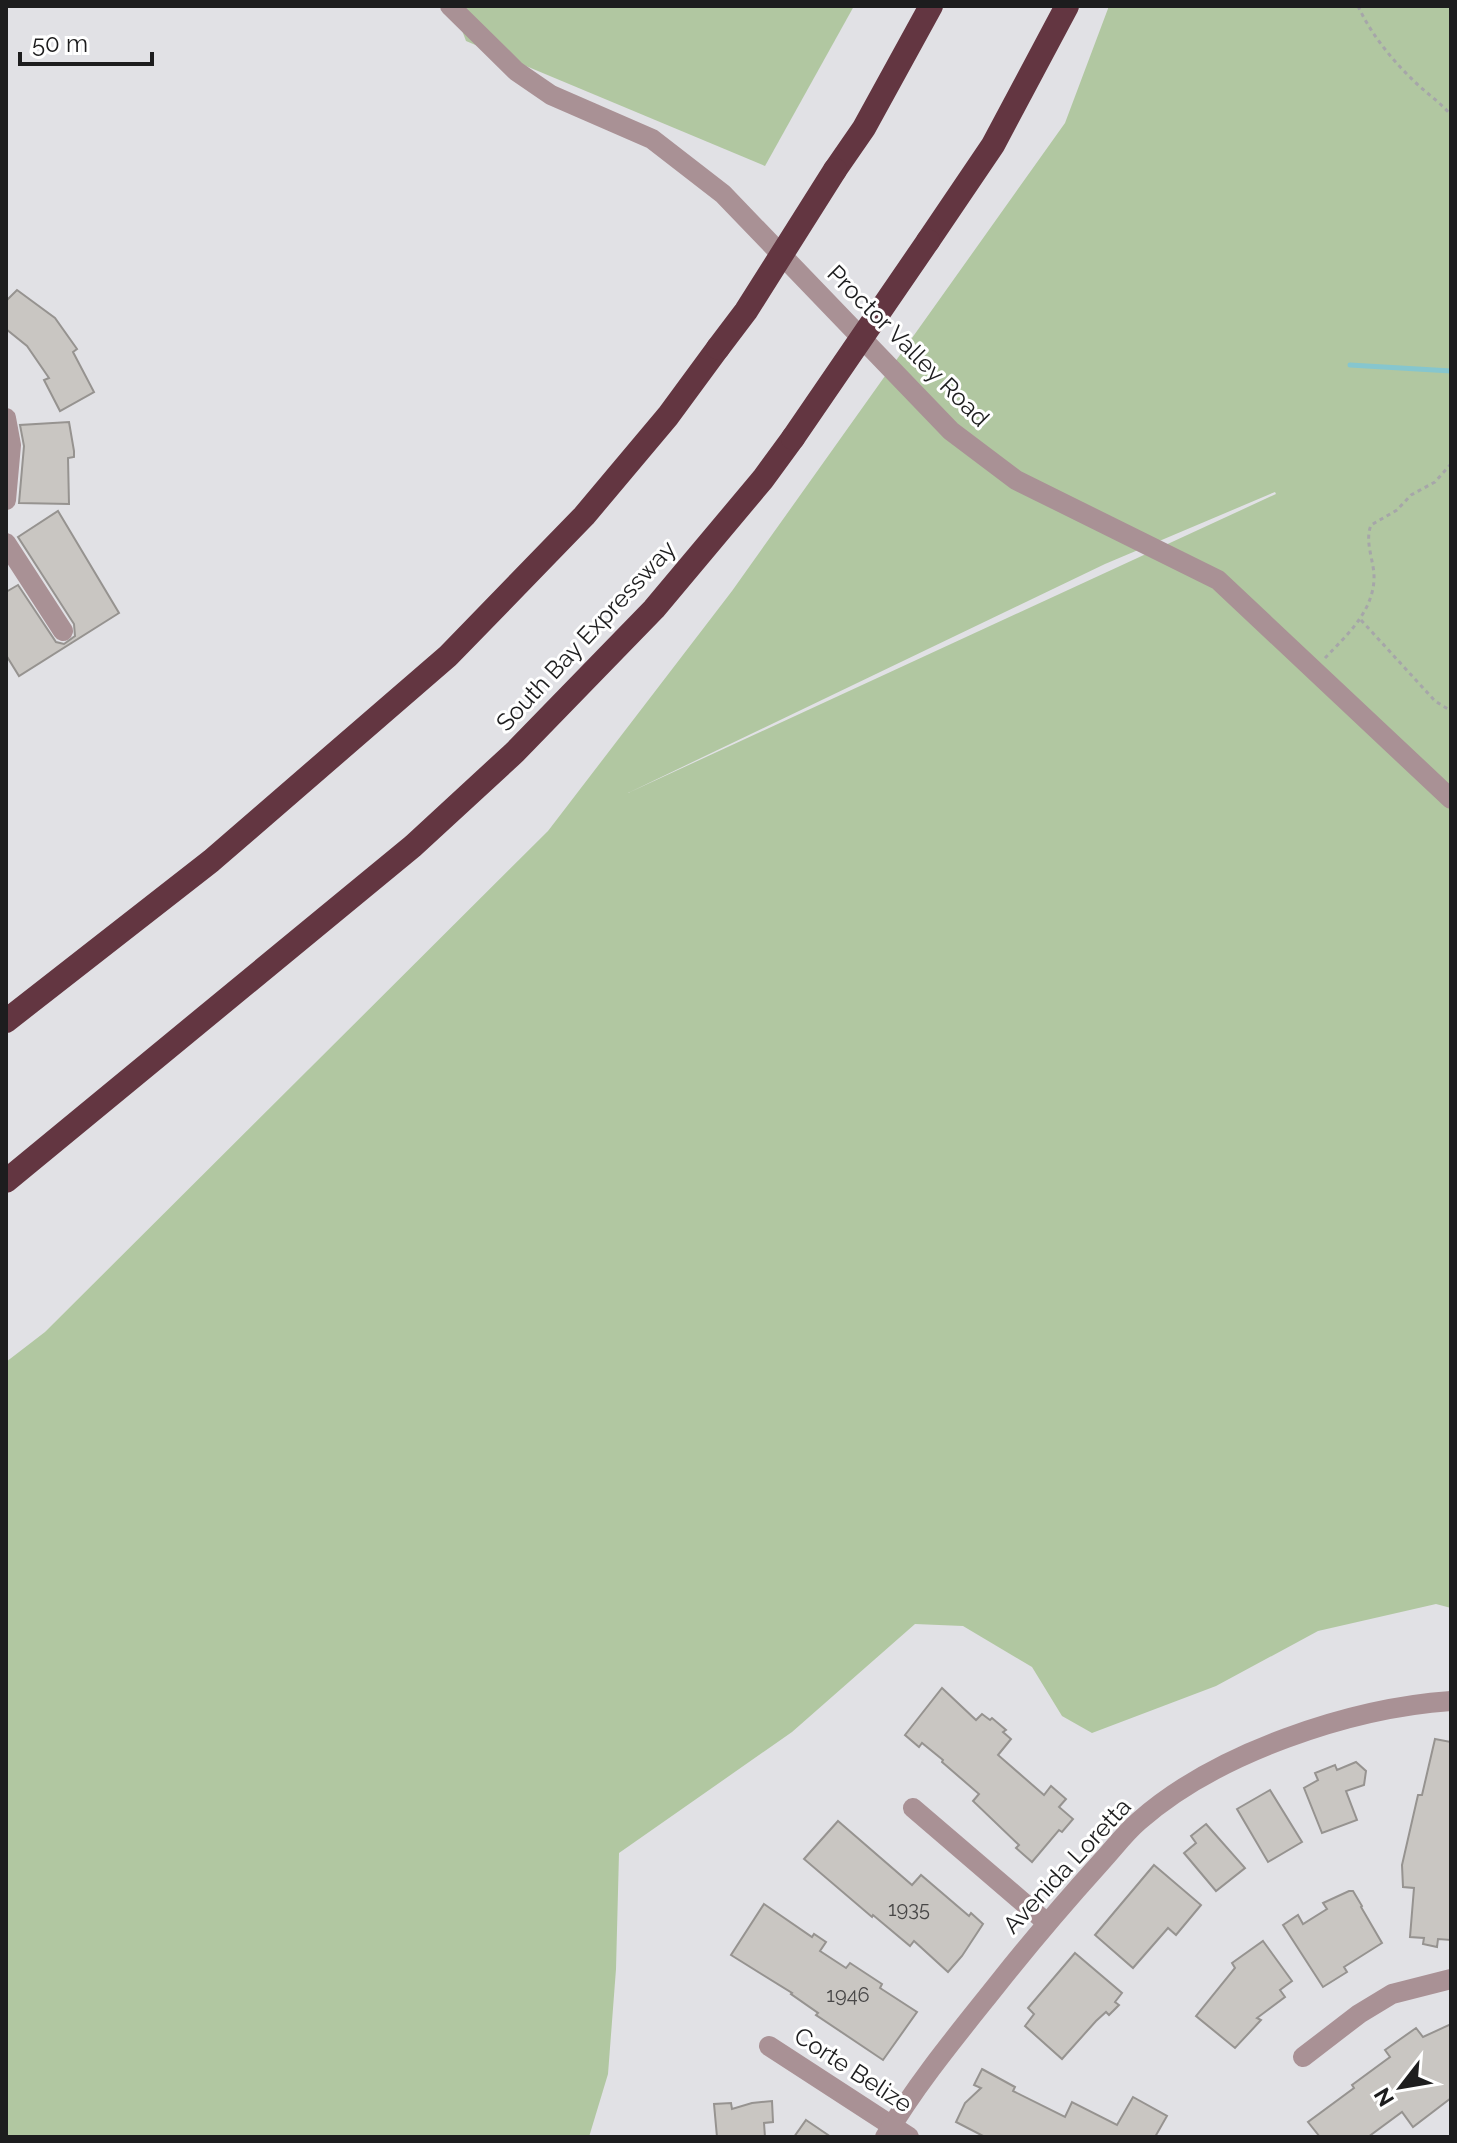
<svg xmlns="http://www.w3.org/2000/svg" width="1457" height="2143" viewBox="0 0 1457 2143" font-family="Raleway,sans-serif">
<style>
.green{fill:#b1c7a1;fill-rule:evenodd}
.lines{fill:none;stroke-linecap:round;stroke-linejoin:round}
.stream{stroke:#86c6ce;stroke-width:5}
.building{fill:#c9c6c2;stroke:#969390;stroke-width:2}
.path{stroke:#a6a6a9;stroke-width:3;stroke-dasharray:4 4;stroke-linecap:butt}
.minor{stroke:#a99195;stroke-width:20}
.highway{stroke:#633641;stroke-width:24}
.highway-bridge{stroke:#633641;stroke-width:24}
.labels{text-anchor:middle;stroke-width:6;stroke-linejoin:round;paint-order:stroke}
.number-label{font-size:20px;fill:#484747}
.street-label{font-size:24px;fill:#1d1d1e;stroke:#fff}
</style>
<rect width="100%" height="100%" fill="#e1e1e5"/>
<!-- green -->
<g class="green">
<path d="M 453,6 L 854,6 L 765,166 L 466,41 Z"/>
<path d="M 1109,6 L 1451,6 L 1451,1608 L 1436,1604 L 1318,1631 L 1216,1686 L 1092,1733 L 1062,1716 L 1032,1667 L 963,1626 L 915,1624 L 792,1732 L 619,1853 L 616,1969 L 608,2074 L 589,2137 L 6,2137 L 6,1362 L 45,1332 L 548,831 L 732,591 L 1065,123 ZM 1275,492 L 1276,494 L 628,793 L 1105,564 Z"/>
</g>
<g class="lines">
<!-- stream -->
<path class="stream" d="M 1350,365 L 1451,371"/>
</g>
<!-- building -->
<g class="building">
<path d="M 17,290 L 55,318 L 77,349 L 73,352 L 94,392 L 60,411 L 44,380 L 49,378 L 27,346 L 6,329 L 6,301 Z"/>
<path d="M 69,422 L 74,451 L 74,457 L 68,458 L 69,504 L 19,503 L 24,446 L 20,425 Z"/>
<path d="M 58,511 L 119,613 L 19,676 L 6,655 L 6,592 L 18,585 L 56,642 L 64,644 L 75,636 L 74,624 L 18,537 Z"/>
<path d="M 942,1688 L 976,1720 L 982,1714 L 990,1720 L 992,1718 L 1006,1730 L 1003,1732 L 1011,1739 L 998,1755 L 1044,1795 L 1051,1786 L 1066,1799 L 1059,1807 L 1073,1819 L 1062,1832 L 1059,1830 L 1032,1862 L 1016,1848 L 1019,1845 L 973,1801 L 979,1794 L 942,1762 L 943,1760 L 922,1743 L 919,1747 L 905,1735 Z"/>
<path d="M 1435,1739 L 1451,1742 L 1451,1940 L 1438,1939 L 1437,1947 L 1423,1944 L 1424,1938 L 1410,1937 L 1414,1888 L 1403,1887 L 1402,1865 L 1418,1795 L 1422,1795 Z"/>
<path d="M 1356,1762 L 1366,1771 L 1364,1785 L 1346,1791 L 1357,1820 L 1322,1833 L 1304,1788 L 1318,1780 L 1315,1773 L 1335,1765 L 1337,1770 Z"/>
<path d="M 1270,1790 L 1302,1842 L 1268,1862 L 1237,1809 Z"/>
<path d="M 838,1821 L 912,1885 L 921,1875 L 969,1916 L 971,1913 L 983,1924 L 962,1956 L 948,1972 L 914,1941 L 910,1946 L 873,1915 L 872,1917 L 804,1859 Z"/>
<path d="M 1206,1824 L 1245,1868 L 1216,1891 L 1184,1853 L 1196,1843 L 1191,1836 Z"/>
<path d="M 1154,1865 L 1201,1905 L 1176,1935 L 1168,1928 L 1133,1968 L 1095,1935 Z"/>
<path d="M 1349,1891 L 1353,1891 L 1362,1906 L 1361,1907 L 1382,1943 L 1344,1967 L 1347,1972 L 1323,1987 L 1283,1925 L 1298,1915 L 1303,1924 L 1327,1909 L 1323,1903 Z"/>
<path d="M 764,1904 L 812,1937 L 814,1934 L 826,1942 L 820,1951 L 846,1968 L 850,1963 L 882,1984 L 880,1988 L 917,2012 L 883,2060 L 816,2015 L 818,2013 L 791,1994 L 792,1993 L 731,1955 Z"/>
<path d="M 1263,1941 L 1292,1981 L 1280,1990 L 1285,1997 L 1257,2018 L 1261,2020 L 1235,2048 L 1196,2016 L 1235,1968 L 1232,1963 Z"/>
<path d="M 1075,1953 L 1122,1993 L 1115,2002 L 1119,2005 L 1109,2015 L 1106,2012 L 1096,2021 L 1062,2059 L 1025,2026 L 1034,2014 L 1028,2008 Z"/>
<path d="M 1451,2024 L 1451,2098 L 1413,2127 L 1402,2112 L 1368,2137 L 1320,2137 L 1308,2122 L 1354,2088 L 1352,2085 L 1390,2057 L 1385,2050 L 1416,2028 L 1423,2037 Z"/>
<path d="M 982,2069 L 1015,2087 L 1013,2091 L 1065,2117 L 1072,2102 L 1117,2125 L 1133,2097 L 1167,2116 L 1155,2137 L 985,2137 L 956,2122 L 965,2103 L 981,2088 L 974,2085 Z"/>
<path d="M 772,2101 L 773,2122 L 764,2123 L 765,2137 L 717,2137 L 714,2104 L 731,2103 L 732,2109 L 752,2103 Z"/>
<path d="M 806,2120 L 831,2137 L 794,2137 Z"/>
</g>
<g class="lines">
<!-- path -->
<g class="path">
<path d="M 1358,6 C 1371,34 1392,60 1414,81 C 1426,93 1440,102 1451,115"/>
<path d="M 1361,620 L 1435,701 L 1451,711"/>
<path d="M 1325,658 C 1346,636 1372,613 1374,580 C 1375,562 1364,543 1371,525 L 1397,510 L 1411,495 L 1435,482 L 1451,464"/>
</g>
<!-- minor -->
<g class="minor">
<path d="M 450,6 L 516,71 L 551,95 L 652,139 L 723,194 L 951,431 L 1016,480 L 1218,580 L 1451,799"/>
<path d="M 6,418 L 11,445 L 6,500"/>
<path d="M 6,543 L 63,631"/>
<path d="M 913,1808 L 1046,1922"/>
<path d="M 769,2046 L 909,2137"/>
<path d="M 1303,2057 L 1359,2014 L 1392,1994 L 1451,1979"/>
<path d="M 885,2137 C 917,2083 957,2035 996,1986 C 1030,1943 1065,1902 1102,1861 C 1114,1848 1125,1833 1139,1821 C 1216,1753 1350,1708 1451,1701"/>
</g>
<!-- highway -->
<g class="highway">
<path d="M 835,170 L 864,128 L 931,6"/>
<path d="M 928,241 L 993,145 L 1067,6"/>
<path d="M 6,1021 L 211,861 L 448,656 L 584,516 L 668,416 L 718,348"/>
<path d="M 6,1181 L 413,846 L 515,752 L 654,609 L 763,479 L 793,438"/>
</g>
<!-- highway-bridge -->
<g class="highway-bridge">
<path d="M 718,348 L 746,311 L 835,170"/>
<path d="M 793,438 L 928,241"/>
</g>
</g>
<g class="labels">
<!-- number labels -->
<g class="number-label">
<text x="909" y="1916">1935</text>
<text x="848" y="2002">1946</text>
</g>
<!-- street labels -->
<g class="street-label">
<text transform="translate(908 346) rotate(45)" y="8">Proctor Valley Road</text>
<text transform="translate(586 636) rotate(-47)" y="8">South Bay Expressway</text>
<text transform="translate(1067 1866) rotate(-47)" y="8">Avenida Loretta</text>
<text transform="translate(853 2070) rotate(33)" y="8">Corte Belize</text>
</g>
</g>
<!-- border -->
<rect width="1457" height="2143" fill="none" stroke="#1d1d1e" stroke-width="16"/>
<!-- north arrow -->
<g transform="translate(1401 2087) rotate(239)" stroke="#ffffff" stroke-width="6" paint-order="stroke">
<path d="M0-6L14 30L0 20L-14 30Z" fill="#1d1d1e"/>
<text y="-12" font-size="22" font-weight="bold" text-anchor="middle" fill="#1d1d1e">N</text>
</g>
<!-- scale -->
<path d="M20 52v12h132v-12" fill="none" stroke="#1d1d1e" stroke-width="4"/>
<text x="32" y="52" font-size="24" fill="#1d1d1e" stroke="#ffffff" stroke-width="6" paint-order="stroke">50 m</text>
</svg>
